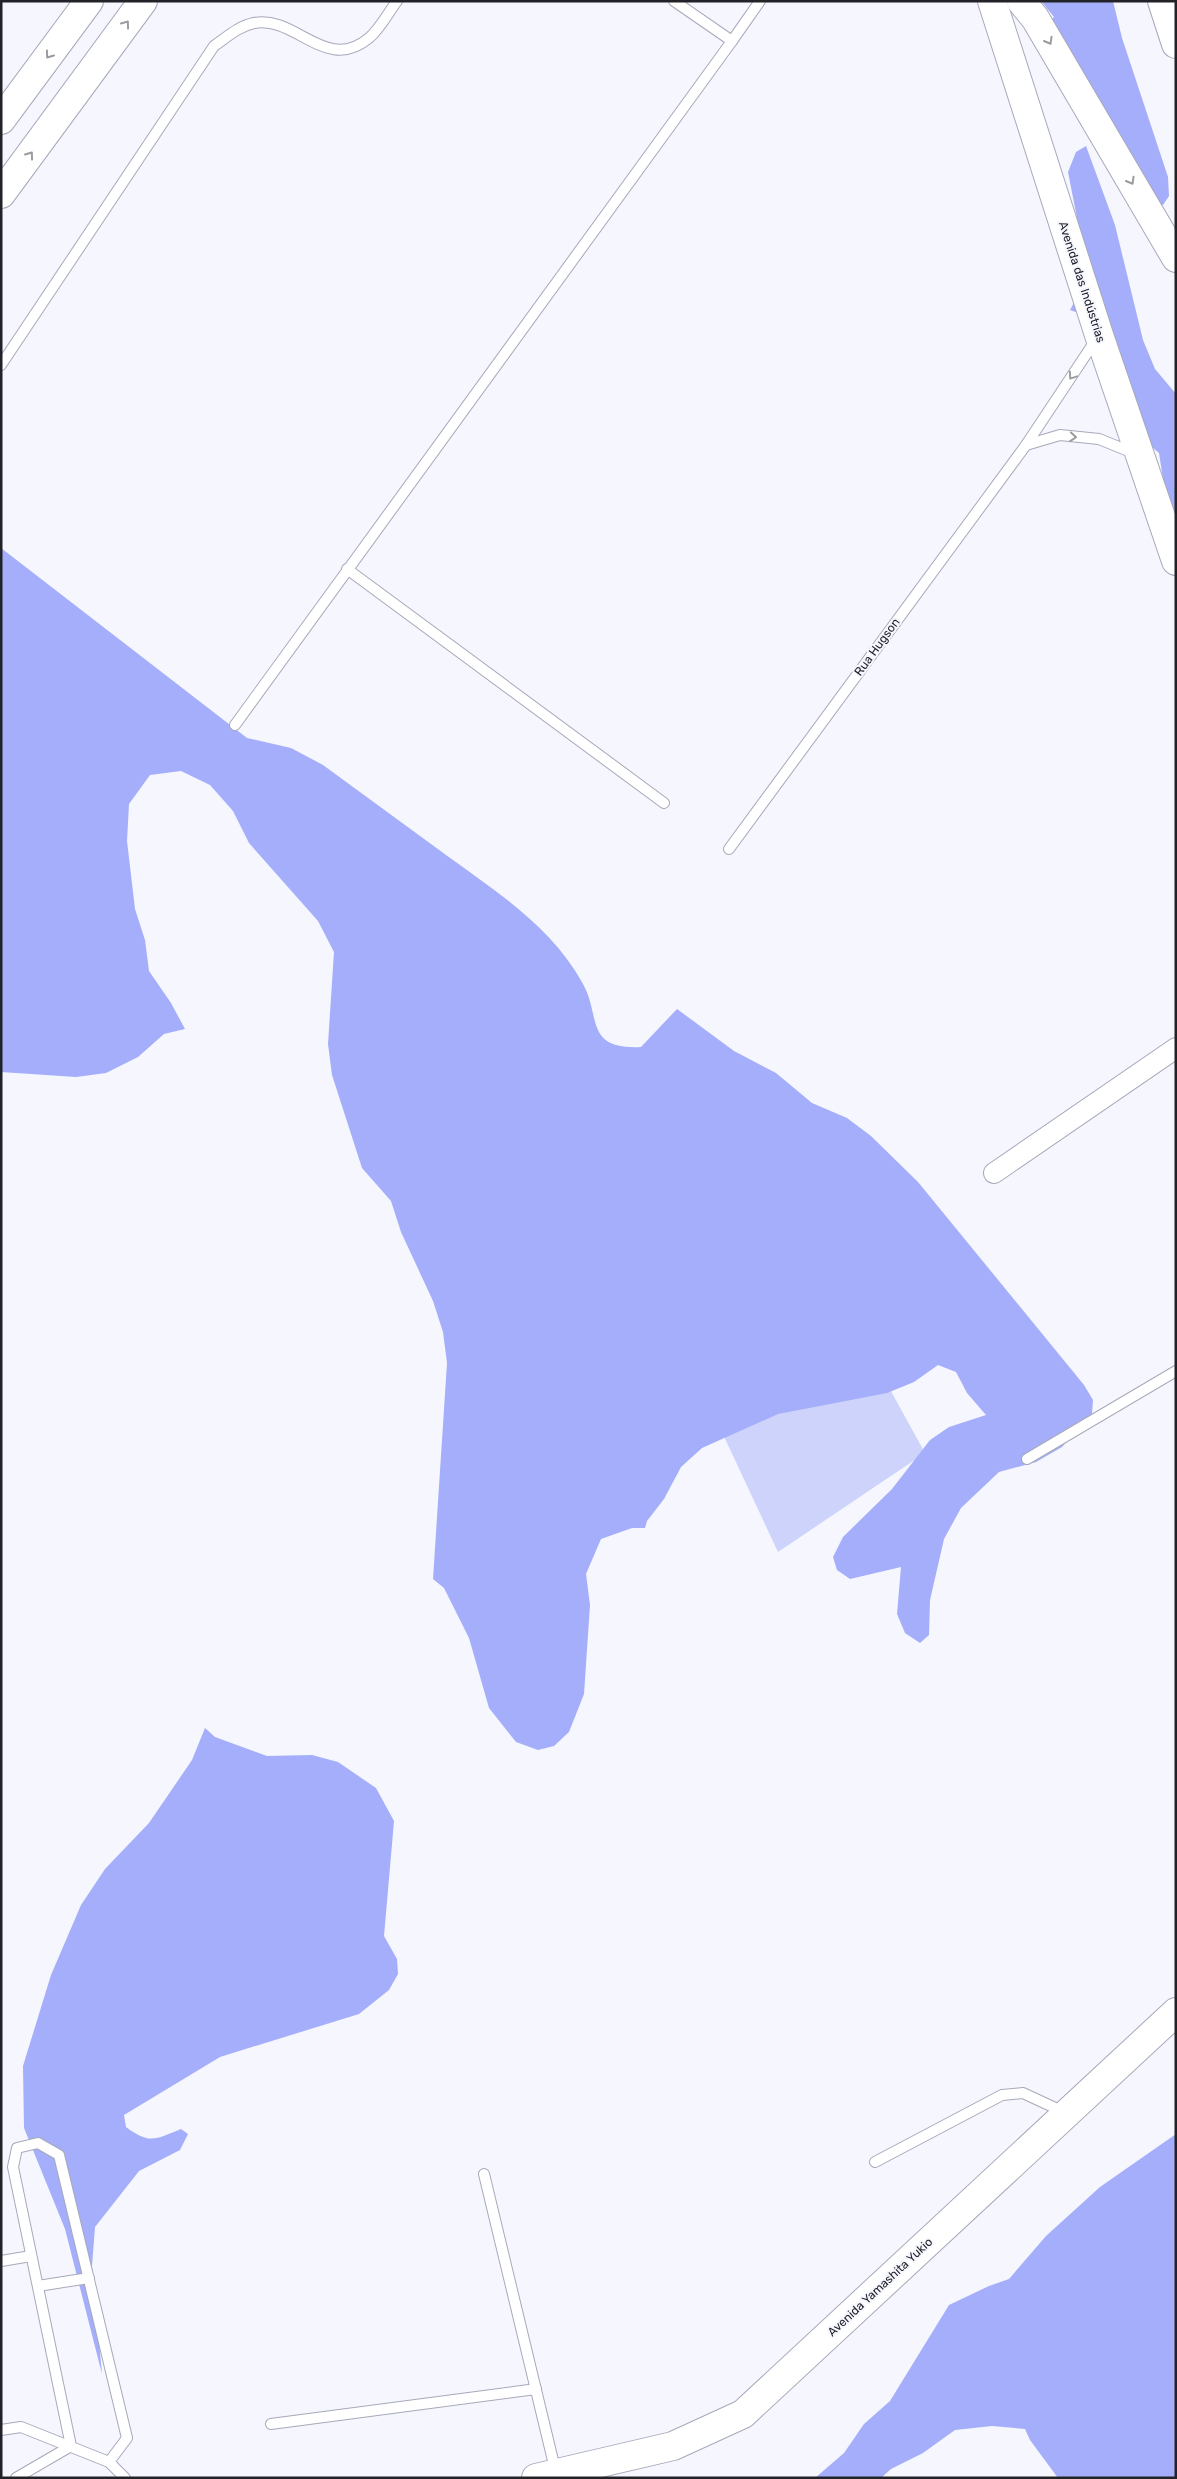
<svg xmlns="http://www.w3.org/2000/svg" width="1177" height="2479" viewBox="0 0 1177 2479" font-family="Rubik,sans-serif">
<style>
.green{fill:#cdd3fa}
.forest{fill:#a4aefa}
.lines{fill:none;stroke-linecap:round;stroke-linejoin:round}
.lane-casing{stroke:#a7a9ba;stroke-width:12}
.street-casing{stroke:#a7a9ba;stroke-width:22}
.secondary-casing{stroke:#a7a9ba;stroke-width:30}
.highway-casing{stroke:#a7a9ba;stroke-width:30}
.lane{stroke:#fff;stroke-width:10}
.street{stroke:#fff;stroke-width:20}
.secondary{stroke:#fff;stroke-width:28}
.highway{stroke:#fff;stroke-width:28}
.oneway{stroke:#9c9c9f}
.labels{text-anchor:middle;stroke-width:4;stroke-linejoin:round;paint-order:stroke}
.street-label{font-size:12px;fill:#222329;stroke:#f5f6fe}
</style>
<rect width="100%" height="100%" fill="#f5f6fe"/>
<!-- green -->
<path class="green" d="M 865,1344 L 925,1453 L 778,1552 L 720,1428 Z"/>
<!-- forest -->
<g class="forest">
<path d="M 1041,1 L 1113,1 L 1122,38 L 1168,177 L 1169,196 L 1163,205 L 1147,201 L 1051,20 L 1054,17 Z"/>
<path d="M 1086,146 L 1115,225 L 1143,340 L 1155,369 L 1176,394 L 1176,536 L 1166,498 L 1159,453 L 1152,447 L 1096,319 L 1070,310 L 1084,284 L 1086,264 L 1068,172 L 1076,152 Z"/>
<path d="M 1,548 L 247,738 L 291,748 L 323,765 C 364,795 405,825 446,855 C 497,892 552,927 583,984 C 601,1016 584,1050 641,1047 L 677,1009 L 734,1051 L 776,1073 L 812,1103 L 847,1118 L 871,1136 L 918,1182 L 1084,1385 L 1093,1400 L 1092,1414 L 1062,1447 L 1036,1462 L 999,1472 L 961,1508 L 944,1539 L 930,1600 L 929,1635 L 920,1643 L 905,1633 L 897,1614 L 901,1567 L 850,1579 L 837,1570 L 833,1557 L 843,1537 L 892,1489 L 930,1440 L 949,1427 L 986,1415 L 967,1393 L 956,1372 L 938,1365 L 914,1382 L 887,1393 L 778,1414 L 702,1448 L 681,1467 L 664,1499 L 647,1521 L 645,1528 L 632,1528 L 601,1539 L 586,1574 L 590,1605 L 584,1694 L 569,1732 L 554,1746 L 538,1750 L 516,1742 L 489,1708 L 469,1638 L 444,1588 L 433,1579 L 447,1363 L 443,1332 L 433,1301 L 401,1232 L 391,1201 L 362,1168 L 332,1075 L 328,1044 L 334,952 L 318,921 L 249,843 L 233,811 L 210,785 L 181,771 L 150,775 L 129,804 L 127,841 L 135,909 L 145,940 L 149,971 L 171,1003 L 185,1029 L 164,1034 L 138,1057 L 106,1073 L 76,1077 L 1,1072 Z"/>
<path d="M 205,1728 L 215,1737 L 267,1756 L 312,1755 L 338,1762 L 376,1788 L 394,1821 L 384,1936 L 397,1959 L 398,1974 L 389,1990 L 359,2014 L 220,2057 L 124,2115 L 126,2127 C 150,2145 156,2139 181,2129 L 188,2134 L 180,2150 L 139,2171 L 95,2227 L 92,2266 L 102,2374 L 65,2229 L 24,2128 L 23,2066 L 51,1975 L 81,1905 L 105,1869 L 149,1823 L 192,1760 Z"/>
<path d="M 1176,2134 L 1176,2478 L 1058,2478 L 1030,2440 L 1025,2429 L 992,2426 L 955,2430 L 923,2453 L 891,2469 L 881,2478 L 815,2478 L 844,2453 L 864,2424 L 890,2401 L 949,2305 L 989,2286 L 1009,2279 L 1046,2236 L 1100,2187 Z"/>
</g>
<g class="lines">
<!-- lane casing -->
<g class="lane-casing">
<g id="lane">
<path d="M 732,41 L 760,1"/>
<path d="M 1,365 L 214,46 C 227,37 239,26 254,23 C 296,15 326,74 369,38 C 380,29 388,13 397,1"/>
<path d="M 1026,445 L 1060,435 L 1099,439 L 1136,454"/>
<path d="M 347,569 L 664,803"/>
<path d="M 235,725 L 732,41 L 674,1"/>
<path d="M 729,849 L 1026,445 L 1097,338"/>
<path d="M 1027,1459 L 1176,1371"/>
<path d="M 875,2162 L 1002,2095 L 1023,2093 L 1066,2113"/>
<path d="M 484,2174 L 556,2473"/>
<path d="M 1,2261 L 31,2256"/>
<path d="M 38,2286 L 89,2278"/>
<path d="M 271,2424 L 536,2389"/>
<path d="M 1,2430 L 21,2427 L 109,2462 L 125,2478"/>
<path d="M 16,2478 L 71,2446 L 13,2167 L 17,2148 L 38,2143 L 59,2155 L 127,2438 L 109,2462"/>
</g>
</g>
<!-- street casing -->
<g class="street-casing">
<path id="street" d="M 994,1173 L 1176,1048"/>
</g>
<!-- secondary casing -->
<g class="secondary-casing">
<g id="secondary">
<path d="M 992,1 L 1099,335 L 1176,561"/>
<path d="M 1,120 L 89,1"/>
<path d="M 1,194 L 143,1"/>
<path d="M 536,2478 L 673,2446 L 743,2414 L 1176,2012"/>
</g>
</g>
<!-- highway casing -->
<g class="highway-casing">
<g id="highway">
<path d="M 1021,1 L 1035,18 L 1176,258"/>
<path d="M 1162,1 L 1176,44"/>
</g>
</g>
<!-- lane -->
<use href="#lane" class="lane"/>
<!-- street -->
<use href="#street" class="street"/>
<!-- secondary -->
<use href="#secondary" class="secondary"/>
<!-- highway -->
<use href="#highway" class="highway"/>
</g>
<!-- one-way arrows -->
<defs><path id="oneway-chevron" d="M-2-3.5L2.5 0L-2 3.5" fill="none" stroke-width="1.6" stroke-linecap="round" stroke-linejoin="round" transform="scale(1.25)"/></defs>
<g class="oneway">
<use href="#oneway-chevron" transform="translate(126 24) rotate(-54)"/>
<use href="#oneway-chevron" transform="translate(1049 41) rotate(60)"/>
<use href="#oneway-chevron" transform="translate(49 55) rotate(126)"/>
<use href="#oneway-chevron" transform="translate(30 155) rotate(-54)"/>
<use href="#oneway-chevron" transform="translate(1131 181) rotate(60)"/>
<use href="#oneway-chevron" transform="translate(1072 376) rotate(124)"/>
<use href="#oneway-chevron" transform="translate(1073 437) rotate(5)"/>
</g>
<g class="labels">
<!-- street labels -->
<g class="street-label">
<text transform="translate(1082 282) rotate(72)" y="4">Avenida das Indústrias</text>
<text transform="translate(877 647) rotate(-54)" y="4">Rua Hugson</text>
<text transform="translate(880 2287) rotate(-43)" y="4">Avenida Yamashita Yukio</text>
</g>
</g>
<!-- border -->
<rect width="1177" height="2479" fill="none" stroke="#222329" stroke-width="5"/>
</svg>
